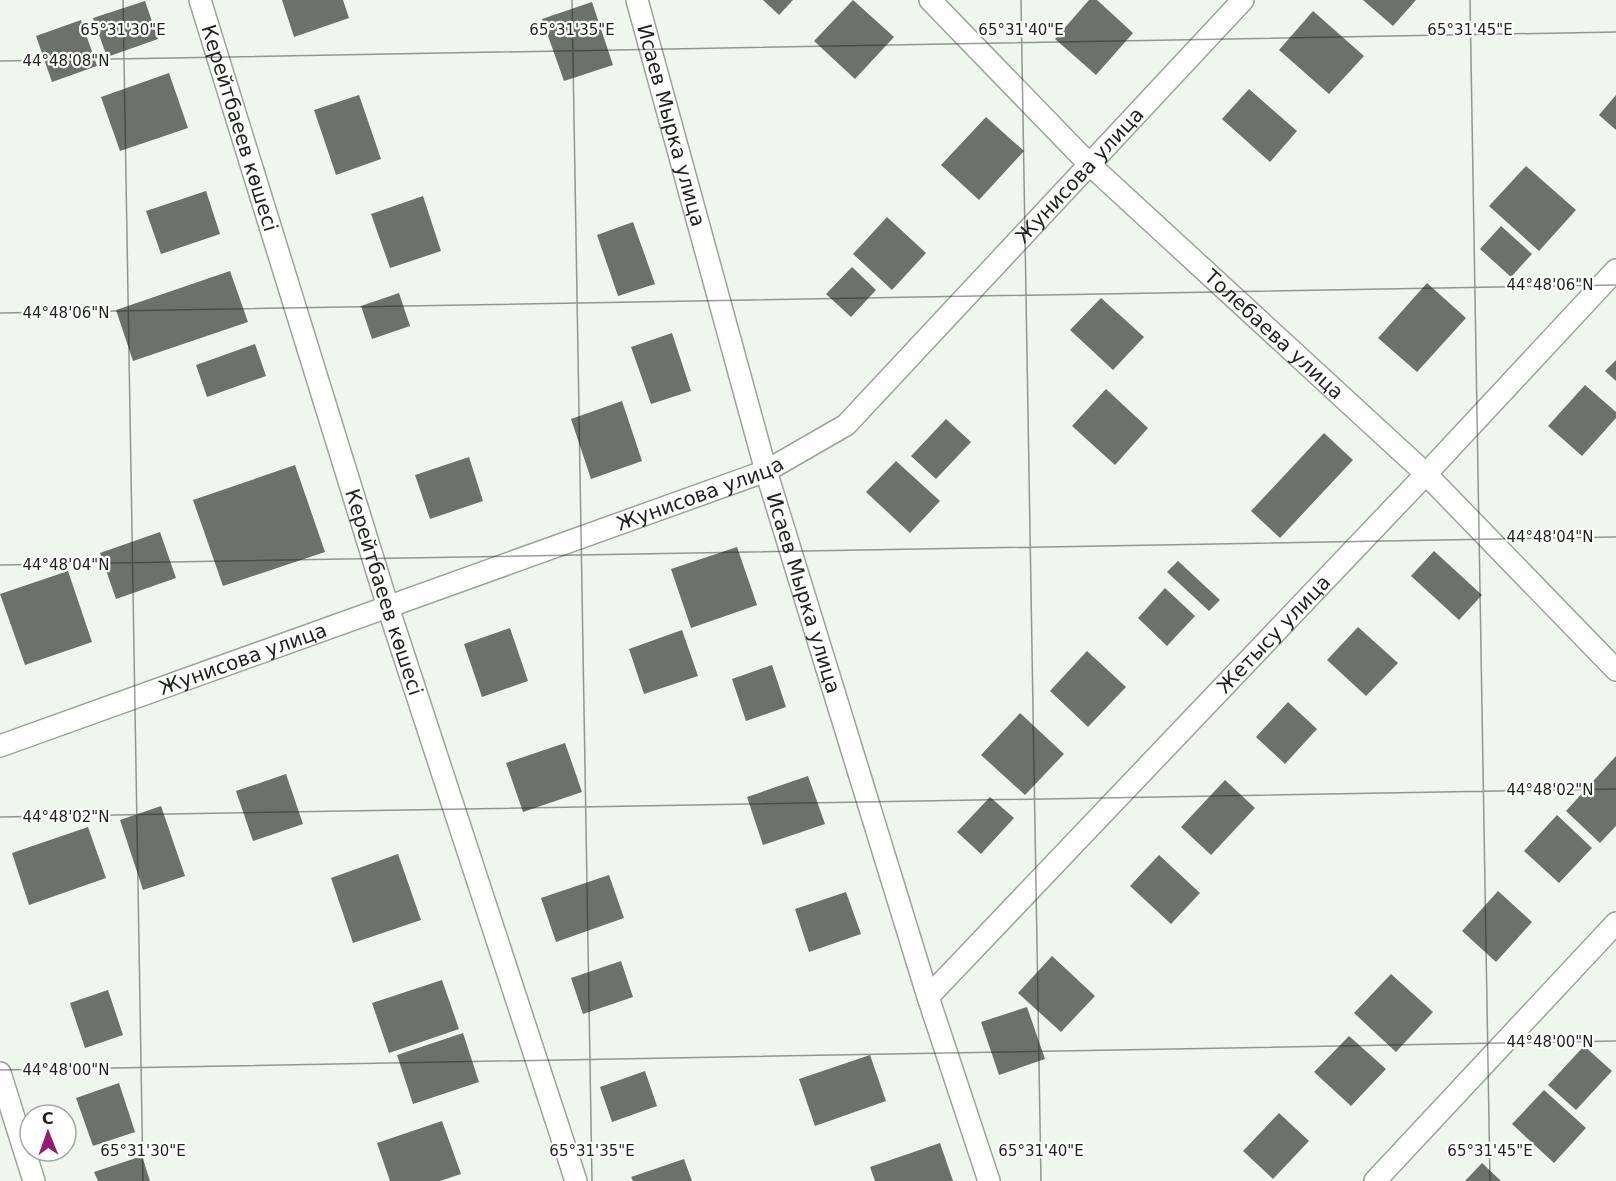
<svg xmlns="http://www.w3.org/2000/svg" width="1616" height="1181" viewBox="0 0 1616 1181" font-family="'DejaVu Sans',sans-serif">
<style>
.building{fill:#6c726b}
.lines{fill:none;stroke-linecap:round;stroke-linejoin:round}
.street-casing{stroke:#9ca39b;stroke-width:24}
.street{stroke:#fff;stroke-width:21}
.ticks{fill:none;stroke:#1f211e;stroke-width:1.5;stroke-opacity:0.45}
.labels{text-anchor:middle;stroke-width:4.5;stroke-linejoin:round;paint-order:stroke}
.street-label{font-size:20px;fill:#1f211e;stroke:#fff}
.ticks-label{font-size:15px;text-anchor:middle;fill:#1f211e;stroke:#fff;stroke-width:4.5;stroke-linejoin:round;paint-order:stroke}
</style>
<rect width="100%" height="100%" fill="#eff6ee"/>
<!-- building -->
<g class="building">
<path d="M 282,0 L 343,0 L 349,18 L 294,37 Z"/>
<path d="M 763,0 L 793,0 L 779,15 Z"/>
<path d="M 853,0 L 894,37 L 855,79 L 814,41 Z"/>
<path d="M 1089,0 L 1097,0 L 1133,33 L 1096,75 L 1055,39 Z"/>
<path d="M 1363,0 L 1416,0 L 1393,26 Z"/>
<path d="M 145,1 L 158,39 L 107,57 L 93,18 Z"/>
<path d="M 592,2 L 613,65 L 564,81 L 542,19 Z"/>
<path d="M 1313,11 L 1364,56 L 1329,94 L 1279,50 Z"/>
<path d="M 81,20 L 97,66 L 52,82 L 36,36 Z"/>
<path d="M 169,73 L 188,128 L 120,151 L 101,97 Z"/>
<path d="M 1249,89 L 1297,131 L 1270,162 L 1222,119 Z"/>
<path d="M 359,95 L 381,159 L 336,175 L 314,110 Z"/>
<path d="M 1616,95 L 1616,130 L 1599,115 Z"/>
<path d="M 986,117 L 1024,151 L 979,200 L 941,165 Z"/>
<path d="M 1526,166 L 1576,210 L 1539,251 L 1489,206 Z"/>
<path d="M 206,191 L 220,234 L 161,254 L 146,211 Z"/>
<path d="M 423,196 L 441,251 L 390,268 L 371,214 Z"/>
<path d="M 887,217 L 926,253 L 892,290 L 853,254 Z"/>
<path d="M 633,222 L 655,284 L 618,296 L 597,235 Z"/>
<path d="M 1501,226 L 1532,254 L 1511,277 L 1480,249 Z"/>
<path d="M 852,267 L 876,290 L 851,317 L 826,294 Z"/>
<path d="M 230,271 L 248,322 L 133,361 L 116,310 Z"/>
<path d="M 1427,283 L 1466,318 L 1417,372 L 1378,338 Z"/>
<path d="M 399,293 L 410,326 L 372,339 L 361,306 Z"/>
<path d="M 1101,298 L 1144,337 L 1113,370 L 1070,330 Z"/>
<path d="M 672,333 L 691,391 L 651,404 L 631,347 Z"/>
<path d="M 255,344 L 266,376 L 207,397 L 196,365 Z"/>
<path d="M 1616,360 L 1616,381 L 1605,371 Z"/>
<path d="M 1585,385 L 1616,412 L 1616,418 L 1582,456 L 1548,426 Z"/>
<path d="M 1106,389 L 1148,428 L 1115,465 L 1072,426 Z"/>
<path d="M 622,401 L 642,461 L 591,479 L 571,419 Z"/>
<path d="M 946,419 L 971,442 L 936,479 L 911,456 Z"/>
<path d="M 1324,433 L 1353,460 L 1280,538 L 1251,511 Z"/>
<path d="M 469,457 L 483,501 L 430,519 L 415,475 Z"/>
<path d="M 896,461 L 940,501 L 910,533 L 866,492 Z"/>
<path d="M 295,465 L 325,552 L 223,586 L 193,500 Z"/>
<path d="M 160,532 L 176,578 L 116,599 L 100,553 Z"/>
<path d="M 737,547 L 757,605 L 691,628 L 671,569 Z"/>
<path d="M 1434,551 L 1482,595 L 1459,620 L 1411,576 Z"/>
<path d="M 1178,561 L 1220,600 L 1209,611 L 1167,572 Z"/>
<path d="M 68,571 L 92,642 L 25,665 L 0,594 Z"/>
<path d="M 1165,588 L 1195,616 L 1167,646 L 1138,618 Z"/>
<path d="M 1358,627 L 1398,663 L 1366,696 L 1327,660 Z"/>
<path d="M 510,628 L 528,681 L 482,697 L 464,644 Z"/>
<path d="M 682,630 L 698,676 L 644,694 L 629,649 Z"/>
<path d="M 1087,651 L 1126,687 L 1088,727 L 1050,691 Z"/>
<path d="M 772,665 L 786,707 L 746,721 L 732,679 Z"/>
<path d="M 1288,702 L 1317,729 L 1285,764 L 1256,737 Z"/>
<path d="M 1020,713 L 1064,754 L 1025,795 L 981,755 Z"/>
<path d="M 565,743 L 582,792 L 523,812 L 506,763 Z"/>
<path d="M 1616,756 L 1616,826 L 1600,843 L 1566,811 Z"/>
<path d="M 286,774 L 303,824 L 253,841 L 236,791 Z"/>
<path d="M 808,776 L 825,824 L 763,845 L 747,797 Z"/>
<path d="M 1225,780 L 1255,808 L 1211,855 L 1181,827 Z"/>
<path d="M 990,797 L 1014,818 L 981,854 L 957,832 Z"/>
<path d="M 161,806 L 185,876 L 143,890 L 120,820 Z"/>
<path d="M 1557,815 L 1592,848 L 1559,883 L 1524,851 Z"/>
<path d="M 88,827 L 106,878 L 29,905 L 12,853 Z"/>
<path d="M 398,854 L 421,920 L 353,943 L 331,878 Z"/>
<path d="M 1159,855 L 1200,893 L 1171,924 L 1130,886 Z"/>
<path d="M 609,875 L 624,918 L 556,942 L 541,898 Z"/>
<path d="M 1498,891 L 1532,922 L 1496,962 L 1462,931 Z"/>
<path d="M 846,892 L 861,934 L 809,952 L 795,909 Z"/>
<path d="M 1052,956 L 1095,996 L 1061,1032 L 1018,993 Z"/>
<path d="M 621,961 L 633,997 L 583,1014 L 571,978 Z"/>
<path d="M 1391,974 L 1433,1012 L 1396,1052 L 1354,1013 Z"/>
<path d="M 442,980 L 459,1029 L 389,1053 L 372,1003 Z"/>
<path d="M 108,990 L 123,1035 L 85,1048 L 70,1003 Z"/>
<path d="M 1027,1007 L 1045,1059 L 999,1075 L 981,1022 Z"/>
<path d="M 463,1033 L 479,1082 L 413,1104 L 397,1055 Z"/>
<path d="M 1349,1036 L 1386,1069 L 1351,1106 L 1314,1072 Z"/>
<path d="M 1584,1046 L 1612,1071 L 1576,1110 L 1548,1085 Z"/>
<path d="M 870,1055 L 886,1101 L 815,1126 L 799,1079 Z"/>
<path d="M 645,1071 L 657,1106 L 612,1122 L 600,1087 Z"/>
<path d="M 119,1083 L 135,1132 L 93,1146 L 76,1098 Z"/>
<path d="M 1544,1090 L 1586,1128 L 1554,1163 L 1512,1124 Z"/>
<path d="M 1279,1113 L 1309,1141 L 1273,1179 L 1243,1151 Z"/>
<path d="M 442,1121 L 461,1174 L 440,1181 L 390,1181 L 377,1143 Z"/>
<path d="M 940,1143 L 953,1181 L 875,1181 L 870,1167 Z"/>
<path d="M 142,1156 L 150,1181 L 98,1181 L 94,1172 Z"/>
<path d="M 684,1159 L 692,1181 L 633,1181 L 631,1177 Z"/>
<path d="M 1482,1163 L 1501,1181 L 1465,1181 Z"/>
</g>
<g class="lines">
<!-- street casing -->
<g class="street-casing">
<g id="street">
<path id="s1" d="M 200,0 L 388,607 L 576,1181"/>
<path id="s2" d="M 637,0 L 766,471 L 928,997 L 989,1181"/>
<path id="s3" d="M 930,0 L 1089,164 L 1426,474 L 1616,670"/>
<path id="s4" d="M 0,746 L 766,471 L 846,425 L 1243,0"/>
<path id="s5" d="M 928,997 L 1426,474 L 1616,270"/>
<path d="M 0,1073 L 34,1181"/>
<path d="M 1375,1181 L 1616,923"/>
</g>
</g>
<!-- street -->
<use href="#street" class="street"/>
</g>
<!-- ticks -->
<path class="ticks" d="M 123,0 L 143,1181M 572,0 L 592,1181M 1021,0 L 1041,1181M 1470,0 L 1490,1181M 0,61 L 1616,32M 0,313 L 1616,285M 0,565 L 1616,537M 0,817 L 1616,789M 0,1070 L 1616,1041"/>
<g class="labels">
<!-- street labels -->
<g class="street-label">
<text dy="7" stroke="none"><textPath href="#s2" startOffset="130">Исаев Мырка улица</textPath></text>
<text dy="7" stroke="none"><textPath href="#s1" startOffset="134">Керейтбаеев көшесі</textPath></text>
<text dy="7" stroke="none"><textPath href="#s4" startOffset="1248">Жунисова улица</textPath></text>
<text dy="7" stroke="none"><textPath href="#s3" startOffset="480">Толебаева улица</textPath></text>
<text dy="7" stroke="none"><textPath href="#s4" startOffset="744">Жунисова улица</textPath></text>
<text dy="7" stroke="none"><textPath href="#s1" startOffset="620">Керейтбаеев көшесі</textPath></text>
<text dy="7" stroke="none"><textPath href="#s2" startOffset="616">Исаев Мырка улица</textPath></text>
<text dy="7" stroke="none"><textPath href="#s5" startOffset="501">Жетысу улица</textPath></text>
<text dy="7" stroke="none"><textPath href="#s4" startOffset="258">Жунисова улица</textPath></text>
</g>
</g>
<g class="ticks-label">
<text x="123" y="35">65°31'30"E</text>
<text x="572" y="35">65°31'35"E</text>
<text x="1021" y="35">65°31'40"E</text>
<text x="1470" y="35">65°31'45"E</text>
<text x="66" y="66">44°48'08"N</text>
<text x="1550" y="290">44°48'06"N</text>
<text x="66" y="318">44°48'06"N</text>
<text x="1550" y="542">44°48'04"N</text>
<text x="66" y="570">44°48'04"N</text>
<text x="1550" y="795">44°48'02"N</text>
<text x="66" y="822">44°48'02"N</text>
<text x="1550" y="1047">44°48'00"N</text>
<text x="66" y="1075">44°48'00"N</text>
<text x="143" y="1156">65°31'30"E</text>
<text x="592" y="1156">65°31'35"E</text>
<text x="1041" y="1156">65°31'40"E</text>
<text x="1490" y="1156">65°31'45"E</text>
</g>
<!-- north arrow -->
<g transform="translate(48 1133) rotate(359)"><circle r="28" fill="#ffffff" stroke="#a5a6a5" stroke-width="1.5"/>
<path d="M0-4.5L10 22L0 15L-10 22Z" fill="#981b72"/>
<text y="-9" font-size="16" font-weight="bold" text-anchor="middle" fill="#1f211e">С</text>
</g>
</svg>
